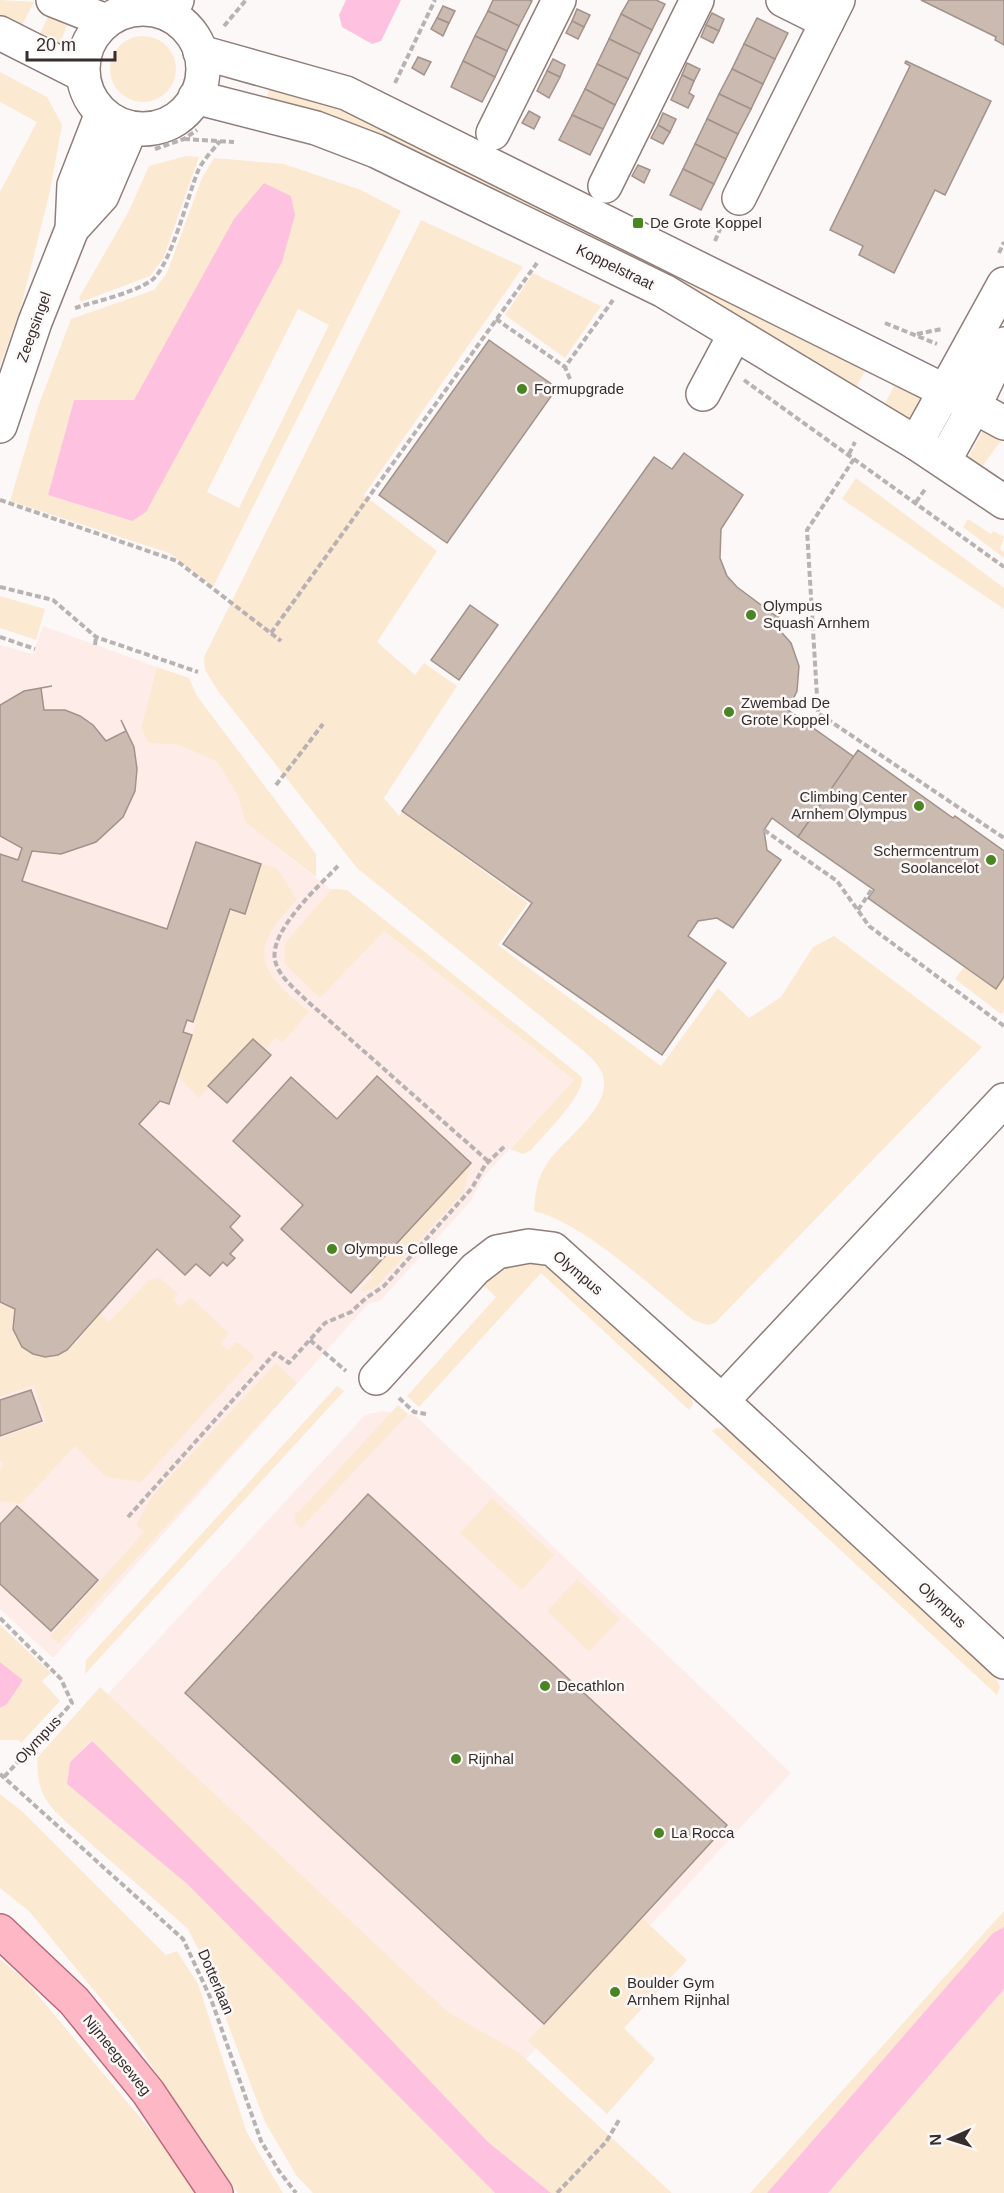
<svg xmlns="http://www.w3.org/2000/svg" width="1004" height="2193" viewBox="0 0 1004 2193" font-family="Arial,sans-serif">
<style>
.built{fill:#feece9}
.green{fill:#fce9d2;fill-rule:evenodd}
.water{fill:#fec1df}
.building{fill:#cabab0;stroke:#a2928a;stroke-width:1.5}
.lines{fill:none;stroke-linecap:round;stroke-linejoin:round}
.street-casing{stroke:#8f7d79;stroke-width:36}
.secondary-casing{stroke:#8f7d79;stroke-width:36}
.primary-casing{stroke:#b86977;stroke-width:36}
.path{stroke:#b8b2b2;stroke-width:4;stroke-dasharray:6 3;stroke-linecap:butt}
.street{stroke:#fff;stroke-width:33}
.secondary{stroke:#fff;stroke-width:33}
.primary{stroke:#feb8c5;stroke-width:33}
.poi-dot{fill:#4a8523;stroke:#fdf8f8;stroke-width:2}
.labels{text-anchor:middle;stroke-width:5;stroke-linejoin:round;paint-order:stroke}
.poi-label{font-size:15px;fill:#352e2c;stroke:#fdf8f8;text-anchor:start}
.street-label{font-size:15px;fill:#352e2c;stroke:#fdf8f8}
</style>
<rect width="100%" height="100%" fill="#fdf8f8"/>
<!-- built -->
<g class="built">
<path d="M 43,626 L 157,667 L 141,727 L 148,743 L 179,745 L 217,762 L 238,796 L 245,822 L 574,1080 L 484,1176 L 470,1202 L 380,1301 L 368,1304 L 53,1658 L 0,1609 L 0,645 L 33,654 Z"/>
<path d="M 383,1411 L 415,1415 L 791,1773 L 517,2069 L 443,2020 L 105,1697 L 365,1415 Z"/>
</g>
<!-- green -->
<g class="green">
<path d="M 0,0 L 34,2 L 18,33 L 0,23 Z"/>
<path d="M 51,11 L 69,20 L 58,49 L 36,41 Z"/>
<circle cx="143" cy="69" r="33"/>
<path d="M 0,72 L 47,97 L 62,125 L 50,191 L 21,307 L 0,366 L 0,192 L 37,122 L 0,102 Z"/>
<path d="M 271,80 L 335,98 L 870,362 L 854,391 L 266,102 Z"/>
<path d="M 186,156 L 199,157 L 163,259 L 150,276 L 81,302 L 79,298 L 129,211 L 149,166 Z"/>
<path d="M 214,158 L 284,164 L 361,190 L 401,211 L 213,587 L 169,553 L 10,501 L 38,407 L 71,319 L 154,290 L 167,273 L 202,178 ZM 264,184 L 291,196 L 131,521 L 48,495 L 74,400 L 134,401 ZM 298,309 L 329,325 L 239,508 L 207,492 Z"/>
<path d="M 421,220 L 523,267 L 364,495 L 437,551 L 377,642 L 415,675 L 424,663 L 457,686 L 384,798 L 399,816 L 402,812 L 528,903 L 498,945 L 661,1066 L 718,988 L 749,1018 L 781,997 L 813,947 L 834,936 L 982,1047 L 715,1323 L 707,1325 L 693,1320 C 651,1287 584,1223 534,1211 C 535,1193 537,1177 548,1162 C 563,1139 620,1102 600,1069 C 597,1063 590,1057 585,1052 L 357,868 L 218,691 L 205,670 L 204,657 Z"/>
<path d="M 533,273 L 601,306 L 565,358 L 505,315 Z"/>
<path d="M 898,380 L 929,397 L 913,428 L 882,408 Z"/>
<path d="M 984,429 L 1002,439 L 979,471 L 968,460 L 969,456 Z"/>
<path d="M 856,478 L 1004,588 L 1004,609 L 842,499 Z"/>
<path d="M 968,519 L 991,534 L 993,531 L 1004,537 L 1000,549 L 1004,552 L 1004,558 L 963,527 Z"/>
<path d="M 0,596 L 45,609 L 36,640 L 0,628 Z"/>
<path d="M 157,667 L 189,678 L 197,696 L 316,854 L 316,877 L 245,822 L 238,796 L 217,762 L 179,745 L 148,743 L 141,727 Z"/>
<path d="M 261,864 L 277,868 L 297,900 C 246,952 258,970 309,1012 L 282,1043 L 276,1037 L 265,1050 L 253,1039 L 199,1098 L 178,1077 L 196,1023 L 193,1022 L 230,909 Z"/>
<path d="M 332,889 L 347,890 L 582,1077 C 586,1093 543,1136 531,1150 L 523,1154 L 510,1149 L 574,1080 L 384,931 L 320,998 L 284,963 L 285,943 Z"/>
<path d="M 964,967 L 995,989 L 1004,977 L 1004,1011 L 1001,1014 L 955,979 Z"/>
<path d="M 471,1163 L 463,1193 L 375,1288 L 365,1291 L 361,1289 L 373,1277 L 369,1273 Z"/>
<path d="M 527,1261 L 551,1267 L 691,1396 L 693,1404 L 689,1410 L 541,1273 L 419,1407 L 407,1396 L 496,1297 L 481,1283 L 504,1265 Z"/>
<path d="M 160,1278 L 178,1294 L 173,1299 L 181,1307 L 190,1297 L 229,1333 L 220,1343 L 228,1350 L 237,1342 L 255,1356 L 141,1482 L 106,1477 L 75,1446 L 21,1504 L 0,1501 L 0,1469 L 4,1465 L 0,1461 L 0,1438 L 46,1422 L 34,1385 L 0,1397 L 0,1302 L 15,1309 C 7,1336 30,1368 59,1355 C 75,1347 88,1327 100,1314 L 109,1322 L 149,1280 Z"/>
<path d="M 276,1363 L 297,1383 L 58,1644 L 50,1636 L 144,1532 L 136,1525 L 153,1495 Z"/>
<path d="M 337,1386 L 344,1391 L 85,1674 L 86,1660 Z"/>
<path d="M 398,1405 L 408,1414 L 301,1528 L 295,1522 L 295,1513 L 299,1512 Z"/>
<path d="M 716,1428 L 726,1429 L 995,1676 L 1000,1687 L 997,1695 L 712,1431 Z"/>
<path d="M 492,1498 L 554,1555 L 522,1590 L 460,1533 Z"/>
<path d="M 577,1579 L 620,1619 L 589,1651 L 547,1611 Z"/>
<path d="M 0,1625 L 51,1673 L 42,1681 L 60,1701 L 21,1743 L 18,1740 L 0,1740 L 0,1708 L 7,1704 L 23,1680 L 0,1662 Z"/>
<path d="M 100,1687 L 449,2013 L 518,2052 L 672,2193 L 551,2193 L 488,2142 L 358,2005 L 91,1741 L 70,1762 L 67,1784 L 186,1883 L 495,2193 L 313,2193 L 296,2175 L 265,2122 L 204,1961 L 188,1929 L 65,1821 C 42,1799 38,1790 37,1758 Z"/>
<path d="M 0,1794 L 23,1812 L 166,1955 L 177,1951 L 198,1984 L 247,2133 L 283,2193 L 238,2193 L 133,2038 L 29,1911 L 0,1888 Z"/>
<path d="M 1004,1911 L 1004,1927 L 993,1933 L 767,2193 L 750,2193 Z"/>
<path d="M 642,1918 L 687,1960 L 624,2028 L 655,2059 L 607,2114 L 528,2041 Z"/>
<path d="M 0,1959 L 26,1981 L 168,2151 L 197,2193 L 0,2193 Z"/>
<path d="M 1004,1989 L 1004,2193 L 828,2193 Z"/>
</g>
<!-- water -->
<g class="water">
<path d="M 346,0 L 401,0 L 381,41 L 372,44 L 342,27 L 339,15 Z"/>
<path d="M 264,183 L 291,196 L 295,215 L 282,262 L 146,512 L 132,521 L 48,495 L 74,400 L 134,400 L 234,219 Z"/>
<path d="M 0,1662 L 23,1680 L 7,1704 L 0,1708 Z"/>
<path d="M 92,1741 L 358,2005 L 488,2142 L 551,2193 L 495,2193 L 186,1883 L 67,1784 L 70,1762 Z"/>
<path d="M 1004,1927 L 1004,1989 L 828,2193 L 767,2193 L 993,1933 Z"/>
</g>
<!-- building -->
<g class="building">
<path d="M 493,0 L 529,0 L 532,1 L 519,26 L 488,11 Z"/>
<path d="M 629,0 L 656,0 L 665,4 L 652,30 L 621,14 Z"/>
<path d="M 921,0 L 1004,0 L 1004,45 L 995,40 L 996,37 Z"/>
<path d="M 443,6 L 455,11 L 449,23 L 437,18 Z"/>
<path d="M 577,9 L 590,15 L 584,27 L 572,21 Z"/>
<path d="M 488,11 L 519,26 L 507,51 L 475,36 Z"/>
<path d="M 712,13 L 724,19 L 719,31 L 706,25 Z"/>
<path d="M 621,14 L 652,30 L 640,54 L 609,39 Z"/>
<path d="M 437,18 L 449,23 L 443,36 L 431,29 Z"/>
<path d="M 757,18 L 788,33 L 775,59 L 744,44 Z"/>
<path d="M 572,21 L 584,27 L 578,39 L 566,33 Z"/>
<path d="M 706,25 L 719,31 L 713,43 L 701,37 Z"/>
<path d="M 475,36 L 507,51 L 495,77 L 463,61 Z"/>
<path d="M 609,39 L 640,54 L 628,79 L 597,64 Z"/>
<path d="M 744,44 L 775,59 L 763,84 L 732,69 Z"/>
<path d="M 418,57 L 431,62 L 424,75 L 412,68 Z"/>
<path d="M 553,59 L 565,65 L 560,77 L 547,71 Z"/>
<path d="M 463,61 L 495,77 L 482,102 L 451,87 Z"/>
<path d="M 906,61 L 991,101 L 945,195 L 935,190 L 894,273 L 859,255 L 863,246 L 830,230 L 910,66 L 905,63 Z"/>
<path d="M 687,63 L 700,69 L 694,81 L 682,75 Z"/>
<path d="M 597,64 L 628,79 L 615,105 L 585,89 Z"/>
<path d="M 732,69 L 763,84 L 751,109 L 719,94 Z"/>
<path d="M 547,71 L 560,77 L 549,98 L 537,91 Z"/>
<path d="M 682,75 L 694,81 L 689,93 L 694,96 L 688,108 L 671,100 Z"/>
<path d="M 585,89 L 615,105 L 603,129 L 572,115 Z"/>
<path d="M 719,94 L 751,109 L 738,134 L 707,119 Z"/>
<path d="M 529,111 L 540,117 L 534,129 L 522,123 Z"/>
<path d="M 663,113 L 676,119 L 670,132 L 658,125 Z"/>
<path d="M 572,115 L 603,129 L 590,155 L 559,140 Z"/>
<path d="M 707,119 L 738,134 L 726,159 L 695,144 Z"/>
<path d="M 658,125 L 670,132 L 663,144 L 651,138 Z"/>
<path d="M 695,144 L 726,159 L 714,184 L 683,169 Z"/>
<path d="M 638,165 L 650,170 L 644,183 L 632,176 Z"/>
<path d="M 683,169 L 714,184 L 701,210 L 670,195 Z"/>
<path d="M 489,340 L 557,388 L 447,543 L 379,495 Z"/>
<path d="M 684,453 L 743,495 L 721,529 L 720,558 L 727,576 L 737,587 L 776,616 L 779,611 L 781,613 L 774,624 L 791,643 L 799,666 L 797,691 L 788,710 L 854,757 L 798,837 L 772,818 L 764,830 L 767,850 L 781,860 L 733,928 L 717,918 L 698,921 L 688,936 L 726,963 L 662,1055 L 503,944 L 532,903 L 402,811 L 654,457 L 672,469 Z"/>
<path d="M 470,605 L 498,625 L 459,680 L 431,660 Z"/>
<path d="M 52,686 L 41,688 L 44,710 L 65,710 L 80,716 L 93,725 L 106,741 L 126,731 L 121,720 L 134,747 L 137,769 L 135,791 L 123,817 L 96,842 L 61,854 L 32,851 L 22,881 L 167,929 L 196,842 L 261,864 L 245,914 L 230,909 L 193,1022 L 187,1020 L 183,1032 L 192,1035 L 169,1104 L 160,1101 L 139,1124 L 240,1216 L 230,1227 L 243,1240 L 230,1254 L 235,1258 L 227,1266 L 223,1262 L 210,1276 L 196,1264 L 185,1275 L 157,1249 L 67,1350 L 58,1355 L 45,1357 L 33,1354 L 22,1347 L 13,1329 L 15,1309 L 0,1302 L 0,854 L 18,860 L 22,848 L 0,836 L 0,705 L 24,691 Z"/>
<path d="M 858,750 L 953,818 L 955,816 L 1004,851 L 1004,977 L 996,989 L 868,898 L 874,890 L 798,837 Z"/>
<path d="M 253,1039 L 271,1055 L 227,1103 L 208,1086 Z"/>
<path d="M 377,1076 L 471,1163 L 351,1293 L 281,1229 L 303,1205 L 233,1141 L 291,1077 L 337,1119 Z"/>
<path d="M 31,1390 L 42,1421 L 0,1436 L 0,1400 Z"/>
<path d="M 368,1494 L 727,1825 L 544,2024 L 185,1693 Z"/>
<path d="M 17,1506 L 98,1580 L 51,1631 L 0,1584 L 0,1524 Z"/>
</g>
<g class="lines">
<!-- street casing -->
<g class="street-casing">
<g id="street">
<path d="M 783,0 L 827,22"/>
<path d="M 170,15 L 177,0"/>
<path d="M 493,133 L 559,0"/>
<path d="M 605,186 L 697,0"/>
<path d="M 739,198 L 838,0"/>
<path d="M 72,229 L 102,196 L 131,128"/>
<path d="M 945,391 L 1004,284"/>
<path d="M 703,394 L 735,334"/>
<path d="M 974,407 L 1004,344"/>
<path d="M 0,426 L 35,322 L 72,229 L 74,185 L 102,113"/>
<path d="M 376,1378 L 475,1269 L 497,1252 L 529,1246 L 553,1249 L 722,1401 L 1004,1662"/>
<path d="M 722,1401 L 1004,1100"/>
</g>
</g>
<!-- secondary casing -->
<g class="secondary-casing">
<g id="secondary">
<path d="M 53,0 L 106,21"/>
<circle cx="143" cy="69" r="60"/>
<path d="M 0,33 L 83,75"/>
<path d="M 200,52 L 346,93 L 945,391 L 1004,423"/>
<path d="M 195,97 L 316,128 L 376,151 L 664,291 L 916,443 L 1004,502"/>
<path d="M 916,443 L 945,391"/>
<path d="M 944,461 L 974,407"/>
</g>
</g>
<!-- primary casing -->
<g class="primary-casing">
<path id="primary" d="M 0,1931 L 74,2001 L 148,2092 L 216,2193"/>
</g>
<!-- path -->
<g class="path">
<path d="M 224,26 L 246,0"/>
<path d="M 395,83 L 435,0"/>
<path d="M 184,139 L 234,142"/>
<path d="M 155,149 L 184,139 L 197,130"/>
<path d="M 715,241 L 723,222"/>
<path d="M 999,253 L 1004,242"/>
<path d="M 75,308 C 97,301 134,293 152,280 C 171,265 188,195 198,171 C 203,160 213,150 220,141"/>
<path d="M 496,319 L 565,367"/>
<path d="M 885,323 L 937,344"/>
<path d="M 917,334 L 942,329"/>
<path d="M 570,379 L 565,367 L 613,300"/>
<path d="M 744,380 L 1004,567"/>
<path d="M 849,454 L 855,442"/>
<path d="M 854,459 L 807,530 L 818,713 L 1004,838"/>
<path d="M 0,500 L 177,561 L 281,641"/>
<path d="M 916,502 L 926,488"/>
<path d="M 0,587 L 53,600 L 96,637 L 198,672"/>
<path d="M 271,633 L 537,263"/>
<path d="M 0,637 L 35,649"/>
<path d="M 95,645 L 96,637"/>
<path d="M 276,785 L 323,724"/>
<path d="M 764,830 L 837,881 L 869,926 L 1004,1026"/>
<path d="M 338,866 C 319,886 269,931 275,960 C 278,976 295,989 306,1000 L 489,1162"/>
<path d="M 858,910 L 872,889"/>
<path d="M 310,1340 L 346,1371"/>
<path d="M 399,1398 L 414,1412 L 426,1414"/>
<path d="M 128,1517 L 275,1353 L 289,1363 L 325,1323 L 351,1312 L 366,1298 L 384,1286 L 472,1188 L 485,1165 L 506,1145"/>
<path d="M 0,1618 L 61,1679 L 72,1703 L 4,1777"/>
<path d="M 0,1774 L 183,1939 L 211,1999 L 261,2141 L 279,2171 L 296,2193"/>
<path d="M 557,2193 L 606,2142 L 619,2120"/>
</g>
<!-- street -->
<use href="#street" class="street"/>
<!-- secondary -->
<use href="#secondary" class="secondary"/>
<!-- primary -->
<use href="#primary" class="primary"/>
</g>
<!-- markers -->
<g class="poi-dot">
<rect x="632" y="217" width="12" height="12" rx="3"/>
<circle cx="522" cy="389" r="6"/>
<circle cx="751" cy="615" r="6"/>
<circle cx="729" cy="712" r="6"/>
<circle cx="919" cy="806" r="6"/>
<circle cx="991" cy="860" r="6"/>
<circle cx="332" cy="1249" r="6"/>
<circle cx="545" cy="1686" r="6"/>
<circle cx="456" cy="1759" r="6"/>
<circle cx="659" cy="1833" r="6"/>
<circle cx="615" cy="1992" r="6"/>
</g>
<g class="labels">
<!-- poi labels -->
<g class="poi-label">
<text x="650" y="228">De Grote Koppel</text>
<text x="534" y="394">Formupgrade</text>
<text x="763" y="611">Olympus<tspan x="763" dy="17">Squash Arnhem</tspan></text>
<text x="741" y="708">Zwembad De<tspan x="741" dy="17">Grote Koppel</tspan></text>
<text x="907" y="802" text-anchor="end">Climbing Center<tspan x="907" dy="17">Arnhem Olympus</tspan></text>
<text x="979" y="856" text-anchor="end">Schermcentrum<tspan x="979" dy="17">Soolancelot</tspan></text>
<text x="344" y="1254">Olympus College</text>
<text x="557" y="1691">Decathlon</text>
<text x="468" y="1764">Rijnhal</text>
<text x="671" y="1838">La Rocca</text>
<text x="627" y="1988">Boulder Gym<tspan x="627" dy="17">Arnhem Rijnhal</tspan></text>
</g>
<!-- street labels -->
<g class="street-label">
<text transform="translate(615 267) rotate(26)" y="5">Koppelstraat</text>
<text transform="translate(34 327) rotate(-70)" y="5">Zeegsingel</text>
<text transform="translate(578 1273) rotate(40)" y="5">Olympus</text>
<text transform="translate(942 1605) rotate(43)" y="5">Olympus</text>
<text transform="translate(38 1740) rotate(-47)" y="5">Olympus</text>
<text transform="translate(216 1982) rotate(67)" y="5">Dotterlaan</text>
<text transform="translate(117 2055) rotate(51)" y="5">Nijmeegseweg</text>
</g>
</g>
<!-- north arrow -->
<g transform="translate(950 2139) rotate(267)" stroke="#fdf8f8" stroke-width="4.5" paint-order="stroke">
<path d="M0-4.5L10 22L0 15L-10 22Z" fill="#352e2c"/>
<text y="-9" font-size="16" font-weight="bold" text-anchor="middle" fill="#352e2c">N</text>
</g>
<!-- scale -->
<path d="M27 51v9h88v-9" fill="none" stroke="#352e2c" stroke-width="3"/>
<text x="36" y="51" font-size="18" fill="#352e2c" stroke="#fdf8f8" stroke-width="4.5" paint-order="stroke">20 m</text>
</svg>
